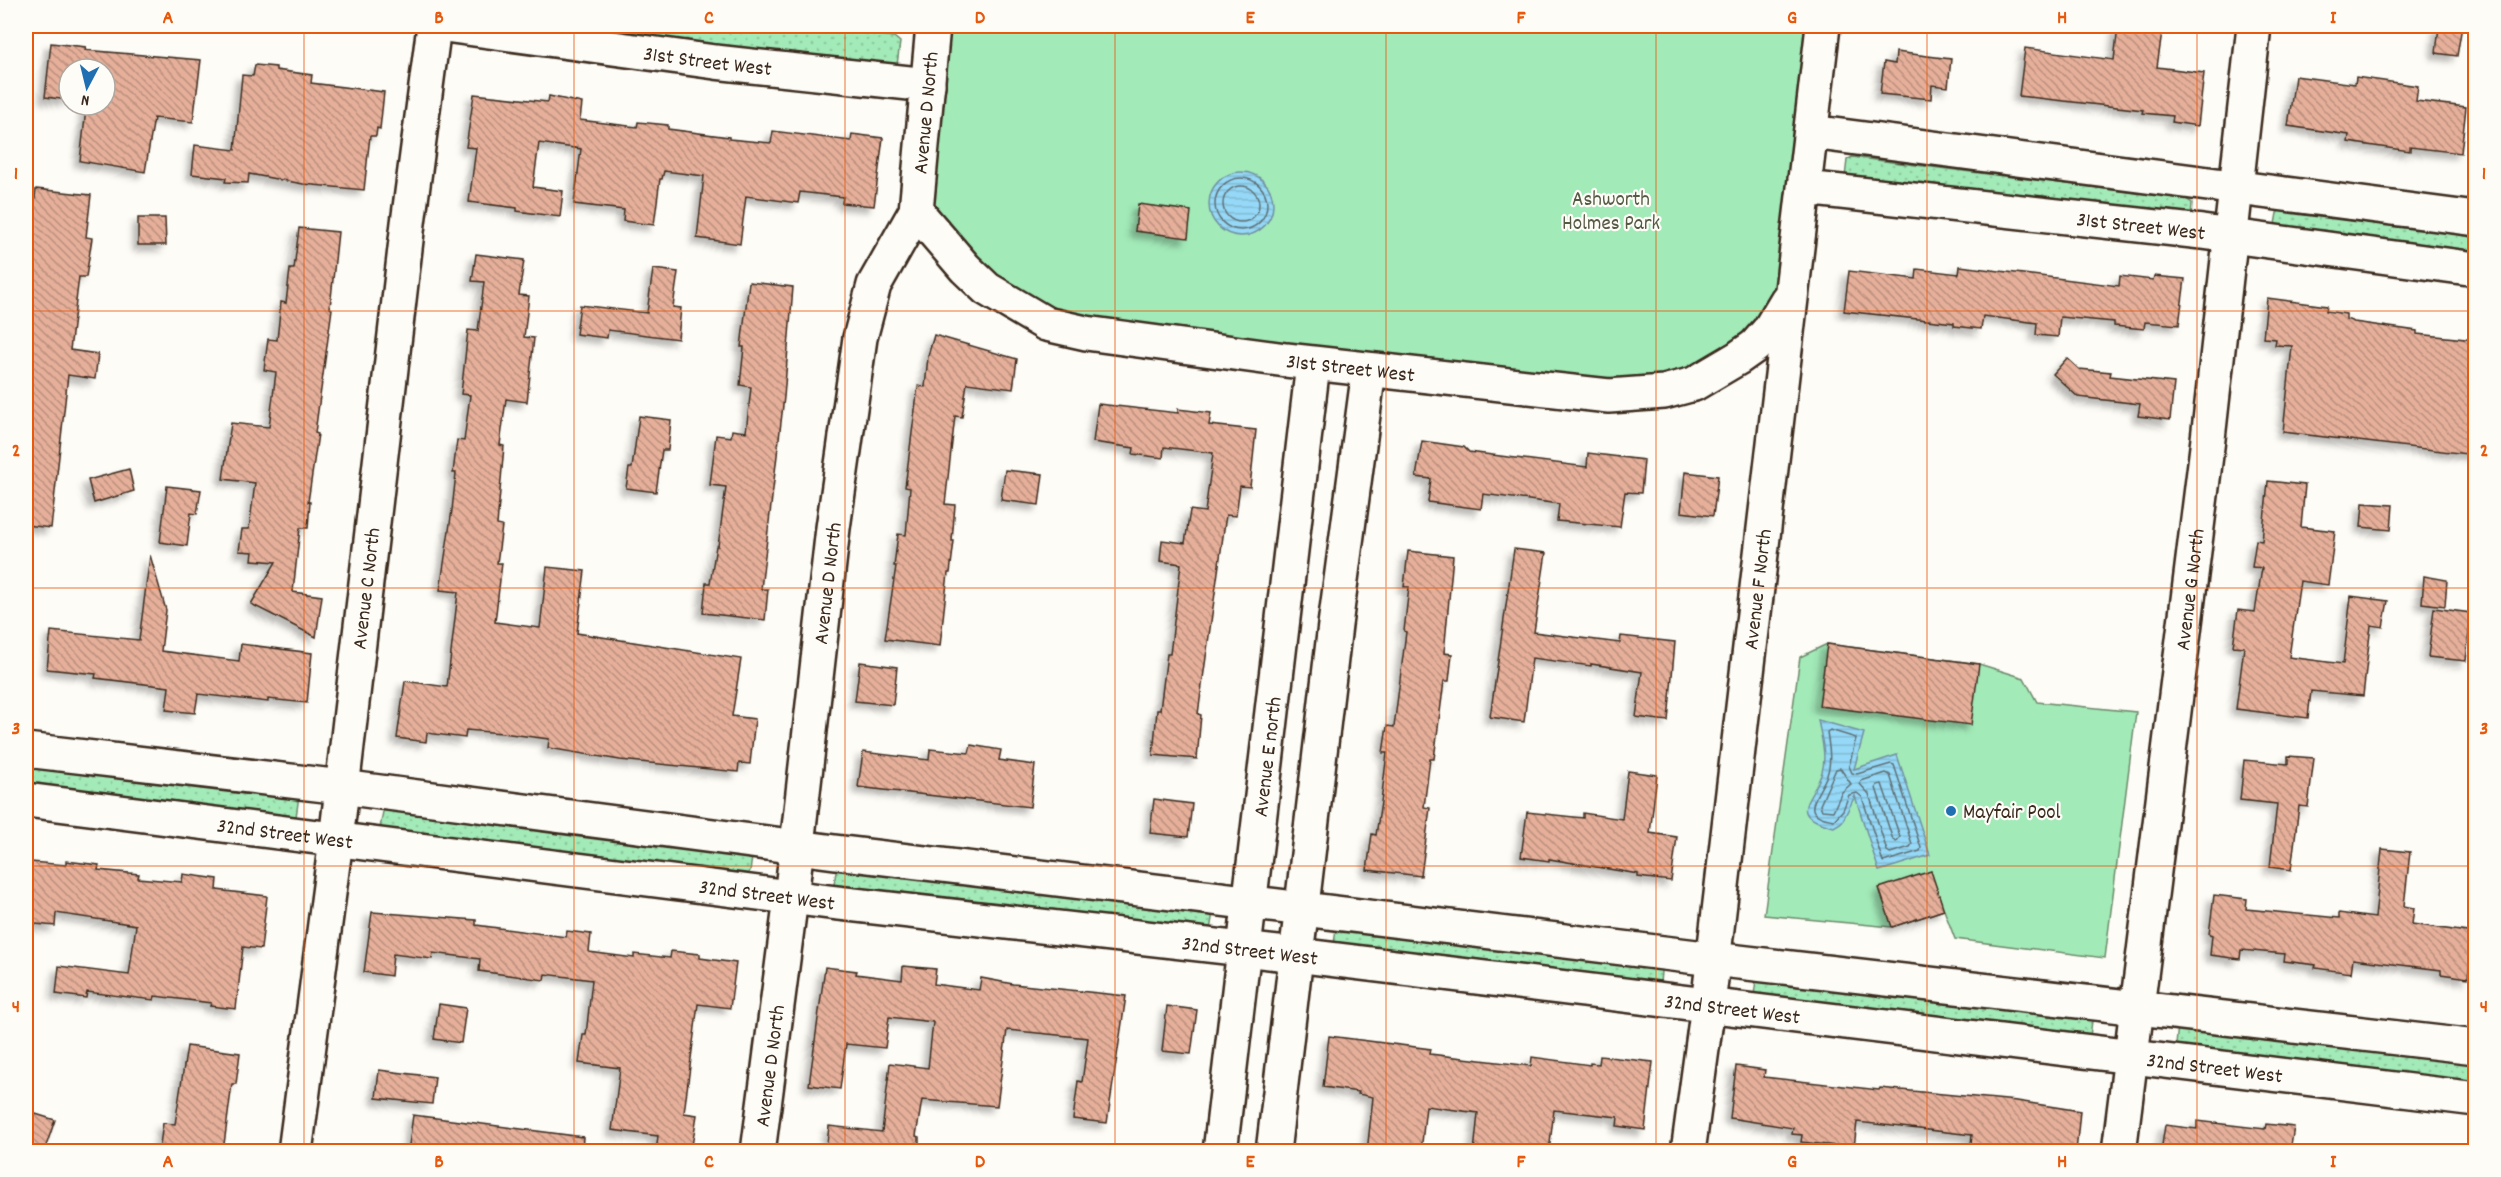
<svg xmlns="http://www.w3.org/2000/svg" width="2501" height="1177" viewBox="0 0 2501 1177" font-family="Dekko,sans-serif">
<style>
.grass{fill:url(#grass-dots);stroke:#6e8a6b;stroke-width:1.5}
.park{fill:#a2eab8;stroke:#6e8a6b;stroke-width:1.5}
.water{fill:url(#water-rules);stroke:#7192a0;stroke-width:1.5}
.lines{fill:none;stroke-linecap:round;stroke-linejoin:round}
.shore{stroke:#5f7075;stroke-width:1.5}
.building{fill:url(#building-back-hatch);stroke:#3b2a1e;stroke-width:1.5;filter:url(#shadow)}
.minor-casing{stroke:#3b2a1e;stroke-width:38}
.minor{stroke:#fdfcf7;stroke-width:33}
.grid{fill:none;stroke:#e8590c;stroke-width:1.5;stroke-opacity:0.55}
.poi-dot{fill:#1f6fb2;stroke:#fdfcf7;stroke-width:2}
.labels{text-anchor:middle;stroke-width:4.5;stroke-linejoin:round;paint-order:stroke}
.street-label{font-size:21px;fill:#3b2a1e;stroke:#fdfcf7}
.park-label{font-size:21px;fill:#555a44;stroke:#fdfcf7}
.poi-label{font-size:21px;fill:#3b2a1e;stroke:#fdfcf7;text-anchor:start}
.neatline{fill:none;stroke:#e8590c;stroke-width:2}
.grid-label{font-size:20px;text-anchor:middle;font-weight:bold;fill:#e8590c}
</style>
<defs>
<pattern id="grass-dots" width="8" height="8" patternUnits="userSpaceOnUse" patternTransform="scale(1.5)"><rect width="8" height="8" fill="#a2eab8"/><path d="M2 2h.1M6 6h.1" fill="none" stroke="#8cc99e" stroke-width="1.8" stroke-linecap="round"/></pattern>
<pattern id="water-rules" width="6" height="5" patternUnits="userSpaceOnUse" patternTransform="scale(1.5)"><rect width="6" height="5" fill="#95d8f7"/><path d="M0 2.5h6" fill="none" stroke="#81bad3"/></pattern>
<pattern id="building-back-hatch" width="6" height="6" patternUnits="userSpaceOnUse" patternTransform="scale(1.5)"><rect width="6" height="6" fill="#e5af9a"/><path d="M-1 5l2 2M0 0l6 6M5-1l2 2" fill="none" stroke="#bb8f7d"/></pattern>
<filter id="shadow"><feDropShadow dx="-5.5" dy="5.5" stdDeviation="3" flood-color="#0004"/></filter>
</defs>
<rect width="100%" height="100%" fill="#fdfcf7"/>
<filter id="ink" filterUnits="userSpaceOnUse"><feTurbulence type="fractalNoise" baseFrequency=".0167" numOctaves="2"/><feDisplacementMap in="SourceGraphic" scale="12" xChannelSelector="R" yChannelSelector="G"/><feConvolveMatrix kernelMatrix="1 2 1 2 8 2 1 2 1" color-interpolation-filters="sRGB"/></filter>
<g filter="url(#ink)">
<!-- grass -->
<g class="grass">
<path d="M 527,26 L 801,26 L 894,37 L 900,42 L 897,65 Z"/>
<path d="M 1852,157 L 2186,199 L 2192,203 L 2191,217 L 1845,177 L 1847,160 Z"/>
<path d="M 2280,210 L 2475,234 L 2475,256 L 2274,230 L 2277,213 Z"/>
<path d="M 26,760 L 299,796 L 296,817 L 292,821 L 26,789 Z"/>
<path d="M 384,806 L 753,851 L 750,871 L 746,876 L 380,828 Z"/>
<path d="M 838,860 L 1214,907 L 1210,930 L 837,886 L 834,884 Z"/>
<path d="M 1337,920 L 1662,961 L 1660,983 L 1334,944 Z"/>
<path d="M 1757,973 L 2093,1014 L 2090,1036 L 1754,995 Z"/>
<path d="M 2178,1025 L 2475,1057 L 2475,1085 L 2178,1048 L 2176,1045 Z"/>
</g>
<!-- park -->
<g class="park">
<path d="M 933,26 L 1823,26 L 1769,330 L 1664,392 L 1046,324 L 916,211 Z"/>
<path d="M 1827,644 L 1979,664 L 2024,678 L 2037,702 L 2136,712 L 2105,958 L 1955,939 L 1944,910 L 1892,927 L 1764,915 L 1800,657 Z"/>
</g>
<!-- water -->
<g class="water">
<circle cx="1241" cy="204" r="32"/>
<path d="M 1818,720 L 1864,733 L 1854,769 L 1897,755 L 1930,855 L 1879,871 L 1855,796 L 1842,822 L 1834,827 C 1784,814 1813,802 1822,772 C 1827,755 1821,737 1818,720 Z"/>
</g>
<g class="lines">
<!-- shore -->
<g class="shore">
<circle cx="1241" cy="204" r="26"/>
<circle cx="1241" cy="204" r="18"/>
<path d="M 1830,730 L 1856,738 L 1849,766 L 1852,773 L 1857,774 L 1891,764 L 1894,765 L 1921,848 L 1920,851 L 1883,862 L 1862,797 L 1857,793 L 1849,795 L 1843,810 L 1834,820 C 1796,815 1819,796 1827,775 C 1832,762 1829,746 1827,732 Z"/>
<path d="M 1840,768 L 1851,784 L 1842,792 L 1833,811 L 1822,810 L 1820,805 L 1836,769 Z"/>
<path d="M 1886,773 L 1890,775 L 1912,844 L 1910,847 L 1890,853 L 1887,851 L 1869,794 L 1860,784 L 1861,781 Z"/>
<path d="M 1882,784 L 1900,837 L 1896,842 L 1893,840 L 1876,788 L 1877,785 Z"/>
</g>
</g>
<!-- building -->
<g class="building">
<path d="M 2118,26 L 2163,26 L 2157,67 L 2204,73 L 2198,126 L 2172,122 L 2173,116 L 2142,113 L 2143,110 L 2019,96 L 2025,48 L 2114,60 Z"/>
<path d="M 2439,26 L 2462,26 L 2457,56 L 2436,53 Z"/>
<path d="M 51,43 L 86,47 L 85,50 L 201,60 L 193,122 L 154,118 L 145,172 L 80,161 L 86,109 L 84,105 L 105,105 L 105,69 L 69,69 L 69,100 L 45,97 Z"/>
<path d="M 1896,52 L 1951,59 L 1948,87 L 1932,85 L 1931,99 L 1880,94 L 1884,62 L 1895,64 Z"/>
<path d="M 255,65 L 276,67 L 276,70 L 312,75 L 311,83 L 384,92 L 380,129 L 377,128 L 376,136 L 370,136 L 364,190 L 303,184 L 249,174 L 248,183 L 225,182 L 226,178 L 192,174 L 195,145 L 235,150 L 242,75 L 253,76 Z"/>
<path d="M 2295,76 L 2355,84 L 2356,77 L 2418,86 L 2416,101 L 2466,107 L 2461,153 L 2410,147 L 2410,151 L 2381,147 L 2348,142 L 2349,135 L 2288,126 Z"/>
<path d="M 474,94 L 548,102 L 549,96 L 582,103 L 580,120 L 637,127 L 638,122 L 668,125 L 668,129 L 729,137 L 729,139 L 771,143 L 773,131 L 851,141 L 852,134 L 883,138 L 874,206 L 842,203 L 843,197 L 800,192 L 798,203 L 746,196 L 740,244 L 697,238 L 704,176 L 664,171 L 662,179 L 660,179 L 654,225 L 623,221 L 624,210 L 574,204 L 581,149 L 539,143 L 533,187 L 563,191 L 560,217 L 517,211 L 517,208 L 469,202 L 476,148 L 466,147 Z"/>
<path d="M 36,189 L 91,195 L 86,237 L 92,238 L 86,277 L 79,277 L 70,350 L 98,354 L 95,379 L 68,375 L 51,528 L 26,525 L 26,249 L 28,229 L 31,230 Z"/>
<path d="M 1138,204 L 1191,211 L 1188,238 L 1135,231 Z"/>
<path d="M 138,218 L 165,218 L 166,245 L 138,245 Z"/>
<path d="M 299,228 L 338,232 L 330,308 L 332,309 L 315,433 L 318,434 L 308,502 L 310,502 L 308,528 L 300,528 L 293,592 L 322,596 L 316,637 L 251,604 L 276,562 L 252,560 L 253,552 L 239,551 L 242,529 L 249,529 L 255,483 L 223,479 L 231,423 L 269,427 L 276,372 L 264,370 L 268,339 L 277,340 L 281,302 L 286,303 L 290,269 L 294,269 Z"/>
<path d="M 476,254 L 524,260 L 519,295 L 529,296 L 524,337 L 534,338 L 527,402 L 506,399 L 500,445 L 504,446 L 497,525 L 502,526 L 497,563 L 502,563 L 495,622 L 540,628 L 547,567 L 585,571 L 577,633 L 741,659 L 732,716 L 755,719 L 750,764 L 739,763 L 738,772 L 620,760 L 548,748 L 549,739 L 502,733 L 466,730 L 465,738 L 427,733 L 426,742 L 397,738 L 405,681 L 447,687 L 458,592 L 440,590 L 452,510 L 456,473 L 453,473 L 457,440 L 464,441 L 470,395 L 461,394 L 468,330 L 478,331 L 484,282 L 472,281 Z"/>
<path d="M 1960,266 L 2119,286 L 2120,276 L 2153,280 L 2154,276 L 2185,279 L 2179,325 L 2145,322 L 2144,329 L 2114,326 L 2114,322 L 2060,317 L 2058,337 L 2036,335 L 2037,323 L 1983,316 L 1981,329 L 1954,326 L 1954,323 L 1844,311 L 1849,271 L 1916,279 L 1917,269 L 1959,274 Z"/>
<path d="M 653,269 L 678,272 L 673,307 L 681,308 L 678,339 L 608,330 L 607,338 L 576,334 L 580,305 L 647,313 Z"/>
<path d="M 749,282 L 793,287 L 784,397 L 761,589 L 768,589 L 765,620 L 703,613 L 706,583 L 710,583 L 716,546 L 718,546 L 726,487 L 710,485 L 716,435 L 731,437 L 732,430 L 746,432 L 751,387 L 740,385 L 744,347 L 741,347 Z"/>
<path d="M 2267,298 L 2327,306 L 2326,311 L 2346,314 L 2346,319 L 2354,322 L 2417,331 L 2417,334 L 2475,340 L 2475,455 L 2283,432 L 2292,346 L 2275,345 L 2276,339 L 2263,338 Z"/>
<path d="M 934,335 L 1017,359 L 1013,389 L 967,383 L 962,417 L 955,416 L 945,504 L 955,505 L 952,541 L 954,541 L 950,573 L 948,573 L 940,646 L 885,639 L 896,566 L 894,566 L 898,534 L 906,535 L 910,488 L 905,487 L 918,386 L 925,387 L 928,356 Z"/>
<path d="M 2067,358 L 2079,369 L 2111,372 L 2110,376 L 2174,383 L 2170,420 L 2138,416 L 2140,404 L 2078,397 L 2053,374 Z"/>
<path d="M 1098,404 L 1178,413 L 1178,409 L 1211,413 L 1209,425 L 1256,430 L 1250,487 L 1240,486 L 1236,516 L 1226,515 L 1198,714 L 1201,715 L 1197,759 L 1153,755 L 1157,710 L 1160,710 L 1167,654 L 1170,654 L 1181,564 L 1160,561 L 1162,540 L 1185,543 L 1190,510 L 1205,512 L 1213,453 L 1164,447 L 1163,458 L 1133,454 L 1134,448 L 1093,442 Z"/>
<path d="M 639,416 L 671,420 L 668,450 L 662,450 L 656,492 L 626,488 L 629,468 L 632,468 Z"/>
<path d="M 1422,441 L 1464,447 L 1469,452 L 1587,467 L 1588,453 L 1644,460 L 1641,493 L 1625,492 L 1620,527 L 1557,521 L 1559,504 L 1483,494 L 1481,509 L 1428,502 L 1431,479 L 1416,477 Z"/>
<path d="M 129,469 L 134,491 L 94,503 L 88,480 Z"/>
<path d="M 1005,470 L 1043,474 L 1039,505 L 1001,500 Z"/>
<path d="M 1685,472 L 1718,476 L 1713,516 L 1681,512 Z"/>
<path d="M 2268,481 L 2305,485 L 2301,527 L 2335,531 L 2328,585 L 2300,581 L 2289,657 L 2343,664 L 2351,596 L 2388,601 L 2383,627 L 2371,625 L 2363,696 L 2311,691 L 2308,718 L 2236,709 L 2244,647 L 2233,646 L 2238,610 L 2255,612 L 2262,568 L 2252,567 L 2256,540 L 2262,541 Z"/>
<path d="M 167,486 L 201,490 L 197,514 L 191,513 L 187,546 L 160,542 Z"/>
<path d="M 2363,503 L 2393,505 L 2391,530 L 2361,527 Z"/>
<path d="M 1514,549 L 1546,553 L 1534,632 L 1620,643 L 1621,636 L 1675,642 L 1668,721 L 1636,717 L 1642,672 L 1591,664 L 1591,666 L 1532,658 L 1524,722 L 1490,717 Z"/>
<path d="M 1408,551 L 1453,556 L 1444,653 L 1452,654 L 1449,681 L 1444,681 L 1434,759 L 1430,759 L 1424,807 L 1430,808 L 1421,876 L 1367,870 L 1372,834 L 1376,835 L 1381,802 L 1387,753 L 1383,753 L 1387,726 L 1394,727 L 1406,632 L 1404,631 L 1409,587 L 1404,587 Z"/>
<path d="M 150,555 L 166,610 L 161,651 L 239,661 L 241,644 L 312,653 L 307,703 L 268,699 L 268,702 L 198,694 L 195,713 L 166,710 L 169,687 L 95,678 L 96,674 L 47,669 L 51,631 L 139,640 Z"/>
<path d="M 2424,576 L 2447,580 L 2445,606 L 2422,603 Z"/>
<path d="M 2434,608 L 2471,613 L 2466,661 L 2428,657 Z"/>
<path d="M 1827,644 L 1979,664 L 1971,725 L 1819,706 Z"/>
<path d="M 860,662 L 897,667 L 893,705 L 855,701 Z"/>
<path d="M 971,745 L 1001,750 L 999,760 L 1035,765 L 1030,807 L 858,787 L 863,752 L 929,760 L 930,749 L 969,753 Z"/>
<path d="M 2288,756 L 2314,758 L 2308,807 L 2299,806 L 2291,870 L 2270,867 L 2277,804 L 2240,800 L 2244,760 L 2288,764 Z"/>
<path d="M 1628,771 L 1657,775 L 1650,833 L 1677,837 L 1671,881 L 1638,877 L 1638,874 L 1549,859 L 1549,861 L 1521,857 L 1527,812 L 1583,818 L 1583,813 L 1622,819 Z"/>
<path d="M 1154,799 L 1192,804 L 1188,837 L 1150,833 Z"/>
<path d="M 2382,849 L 2410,852 L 2404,906 L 2414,908 L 2412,924 L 2474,933 L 2468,978 L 2441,974 L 2441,970 L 2353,959 L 2351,973 L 2315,968 L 2316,965 L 2284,961 L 2285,954 L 2241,950 L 2240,959 L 2210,955 L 2212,935 L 2209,934 L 2214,895 L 2247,899 L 2246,909 L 2339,918 L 2339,913 L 2375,918 Z"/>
<path d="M 66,861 L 99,865 L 98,870 L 139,874 L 138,878 L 182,882 L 183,874 L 218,879 L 217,890 L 267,896 L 261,949 L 243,947 L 236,1009 L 210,1006 L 211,1003 L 155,996 L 154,1000 L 87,992 L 86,998 L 56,994 L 59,966 L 129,975 L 136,925 L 56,913 L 55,926 L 26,923 L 31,862 L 66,865 Z"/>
<path d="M 1931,871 L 1944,910 L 1892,927 L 1879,888 Z"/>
<path d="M 372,912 L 476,920 L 476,925 L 566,937 L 567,931 L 591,934 L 589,952 L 634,958 L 634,954 L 670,958 L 671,951 L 700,954 L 700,958 L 736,963 L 730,1008 L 698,1004 L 684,1113 L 697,1115 L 691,1152 L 656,1152 L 658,1136 L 612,1130 L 620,1068 L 579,1063 L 583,1035 L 586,1035 L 592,980 L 545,974 L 544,980 L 479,971 L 480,959 L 433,953 L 432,959 L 393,954 L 391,976 L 364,972 Z"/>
<path d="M 903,966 L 936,969 L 934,984 L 979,990 L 981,978 L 1013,984 L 1126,996 L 1107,1123 L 1073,1119 L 1078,1081 L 1082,1082 L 1088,1038 L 1007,1030 L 997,1106 L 922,1100 L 916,1136 L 919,1137 L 919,1152 L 826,1152 L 829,1126 L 882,1132 L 890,1063 L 928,1068 L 933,1022 L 889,1017 L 885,1048 L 846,1044 L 840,1089 L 809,1085 L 825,967 L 857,971 L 856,974 L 902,980 Z"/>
<path d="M 439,1004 L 466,1008 L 461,1043 L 434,1039 Z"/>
<path d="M 1167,1006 L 1197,1010 L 1191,1054 L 1162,1051 Z"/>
<path d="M 1329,1036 L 1431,1049 L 1430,1054 L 1531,1066 L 1532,1057 L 1590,1065 L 1590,1063 L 1599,1064 L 1600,1056 L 1653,1062 L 1645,1130 L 1617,1126 L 1618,1117 L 1554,1110 L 1549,1152 L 1511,1147 L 1511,1152 L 1474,1152 L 1478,1113 L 1426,1106 L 1421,1152 L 1367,1152 L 1373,1097 L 1358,1094 L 1359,1092 L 1323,1087 Z"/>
<path d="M 187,1046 L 240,1053 L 236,1084 L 232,1084 L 223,1152 L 159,1152 L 163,1123 L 175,1124 Z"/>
<path d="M 1736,1066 L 1765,1070 L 1764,1077 L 1879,1090 L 1880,1088 L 2017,1101 L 2080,1111 L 2076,1152 L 1970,1152 L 1972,1135 L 1857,1122 L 1854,1148 L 1801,1142 L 1802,1135 L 1792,1134 L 1793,1128 L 1730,1118 Z"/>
<path d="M 379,1070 L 435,1077 L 432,1104 L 376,1098 Z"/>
<path d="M 26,1111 L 55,1120 L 44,1152 L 26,1152 Z"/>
<path d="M 413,1115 L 583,1137 L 582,1152 L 525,1152 L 455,1143 L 454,1151 L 409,1145 Z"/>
<path d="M 2197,1121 L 2265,1129 L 2266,1124 L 2294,1127 L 2290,1152 L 2161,1152 L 2165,1125 L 2197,1129 Z"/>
</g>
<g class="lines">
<!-- minor casing -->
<g class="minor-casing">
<g id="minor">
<path id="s1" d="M 452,26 L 715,62 L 928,85"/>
<path d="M 1811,132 L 2476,219"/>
<path id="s2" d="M 1805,188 L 2202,232 L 2476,269"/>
<path id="s3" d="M 916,211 L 965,268 L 987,289 L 1046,324 L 1086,333 L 1286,360 L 1609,396 L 1664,392 L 1694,384 L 1738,358 L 1755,346 L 1769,330 L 1787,300"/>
<path d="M 26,750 L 342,787 L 835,852 L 1713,959 L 2476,1047"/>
<path id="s4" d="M 26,800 L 829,902 L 1296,955 L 2476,1099"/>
<path id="s5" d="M 295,1152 L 336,840 L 408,223 L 434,26"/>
<path id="s6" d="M 758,1152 L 791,898 L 833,528 L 860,338 L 874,285 L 916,211 L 933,26"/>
<path id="s7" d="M 1220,1152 L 1313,364"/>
<path d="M 1273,1152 L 1335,625 L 1369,370"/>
<path id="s8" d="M 1688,1152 L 1708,1005 L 1823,26"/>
<path id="s9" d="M 2119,1152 L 2208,439 L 2254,26"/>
</g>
</g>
<!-- minor -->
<use href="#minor" class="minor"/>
</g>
</g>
<!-- grid -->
<path class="grid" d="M 304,26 L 304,1152M 574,26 L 574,1152M 845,26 L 845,1152M 1115,26 L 1115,1152M 1386,26 L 1386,1152M 1656,26 L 1656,1152M 1927,26 L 1927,1152M 2197,26 L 2197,1152M 26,311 L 2476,311M 26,588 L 2476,588M 26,866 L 2476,866"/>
<!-- markers -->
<circle class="poi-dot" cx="1951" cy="811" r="6"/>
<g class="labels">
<!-- street labels -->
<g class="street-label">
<text dy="7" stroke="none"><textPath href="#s1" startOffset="258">31st Street West</textPath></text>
<text dy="7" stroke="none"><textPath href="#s6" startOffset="1059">Avenue D North</textPath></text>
<text dy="7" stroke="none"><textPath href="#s2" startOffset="338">31st Street West</textPath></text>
<text dy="7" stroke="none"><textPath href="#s3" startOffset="482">31st Street West</textPath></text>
<text dy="7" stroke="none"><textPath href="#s6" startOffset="573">Avenue D North</textPath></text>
<text dy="7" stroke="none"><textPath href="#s5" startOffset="568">Avenue C North</textPath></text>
<text dy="7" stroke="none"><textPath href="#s8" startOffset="567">Avenue F North</textPath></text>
<text dy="7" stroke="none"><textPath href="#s9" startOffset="567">Avenue G North</textPath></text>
<text dy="7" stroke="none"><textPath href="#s7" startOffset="398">Avenue E north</textPath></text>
<text dy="7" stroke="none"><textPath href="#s4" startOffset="261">32nd Street West</textPath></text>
<text dy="7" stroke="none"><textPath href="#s4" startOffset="747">32nd Street West</textPath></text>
<text dy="7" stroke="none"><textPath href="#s4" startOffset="1233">32nd Street West</textPath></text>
<text dy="7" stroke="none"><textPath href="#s4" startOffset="1719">32nd Street West</textPath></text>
<text dy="7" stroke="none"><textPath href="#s6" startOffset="87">Avenue D North</textPath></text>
<text dy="7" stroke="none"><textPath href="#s4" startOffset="2205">32nd Street West</textPath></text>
</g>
<!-- park labels -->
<g class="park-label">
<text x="1611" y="205">Ashworth<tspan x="1611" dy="24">Holmes Park</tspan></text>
</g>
<!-- poi labels -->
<g class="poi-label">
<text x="1963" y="818">Mayfair Pool</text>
</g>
</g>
<!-- margin -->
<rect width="2501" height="1177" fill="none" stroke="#fdfcf7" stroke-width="66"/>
<!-- north arrow -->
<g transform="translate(87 87) rotate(187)"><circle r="28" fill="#fdfcf7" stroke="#afa8a0" stroke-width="1.5"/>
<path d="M0-4.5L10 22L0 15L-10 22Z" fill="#1f6fb2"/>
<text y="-9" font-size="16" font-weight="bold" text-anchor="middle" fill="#3b2a1e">N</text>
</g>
<rect x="33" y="33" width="2435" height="1111" class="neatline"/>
<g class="grid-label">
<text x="168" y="23">A</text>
<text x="439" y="23">B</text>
<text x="709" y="23">C</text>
<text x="980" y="23">D</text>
<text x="1250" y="23">E</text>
<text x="1521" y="23">F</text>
<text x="1792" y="23">G</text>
<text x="2062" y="23">H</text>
<text x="2333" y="23">I</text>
<text x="16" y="179">1</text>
<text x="2484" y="179">1</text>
<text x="16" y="456">2</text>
<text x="2484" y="456">2</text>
<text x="16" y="734">3</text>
<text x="2484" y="734">3</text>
<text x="16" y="1012">4</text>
<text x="2484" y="1012">4</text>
<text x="168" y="1167">A</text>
<text x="439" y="1167">B</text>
<text x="709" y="1167">C</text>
<text x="980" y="1167">D</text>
<text x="1250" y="1167">E</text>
<text x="1521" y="1167">F</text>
<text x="1792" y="1167">G</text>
<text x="2062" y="1167">H</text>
<text x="2333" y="1167">I</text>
</g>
</svg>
